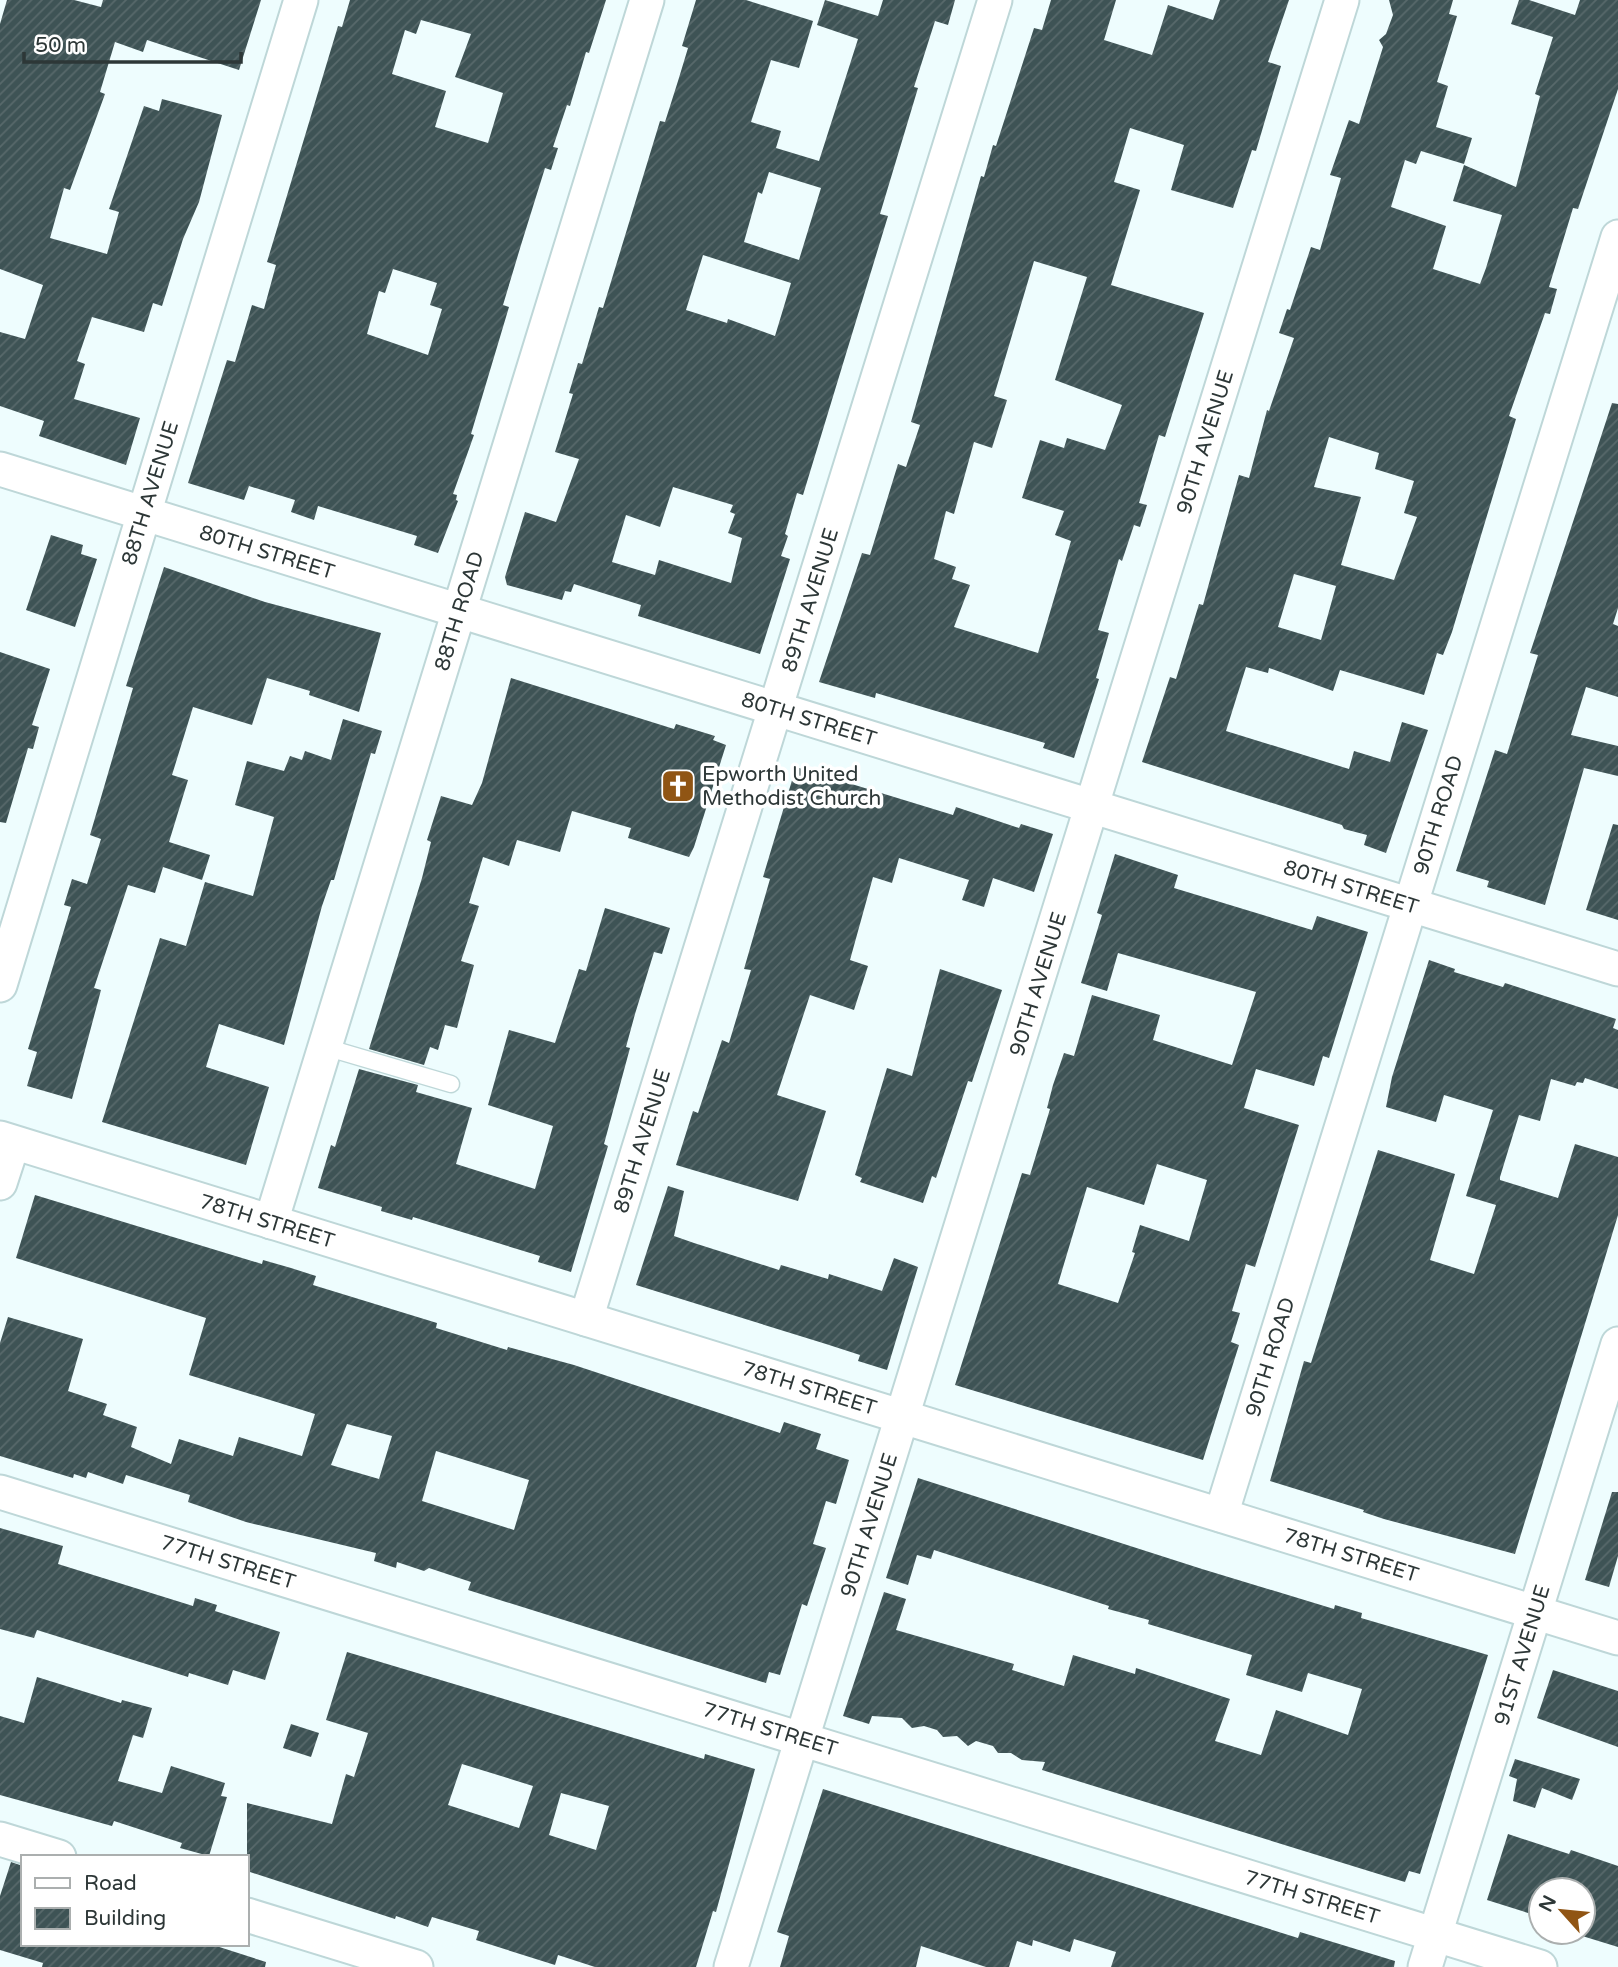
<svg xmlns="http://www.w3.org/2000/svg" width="1618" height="1967" viewBox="0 0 1618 1967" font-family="'Varela Round',sans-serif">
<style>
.building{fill:url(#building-hatch);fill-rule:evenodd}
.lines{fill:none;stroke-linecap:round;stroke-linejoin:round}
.service-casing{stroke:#bed7d8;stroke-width:19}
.minor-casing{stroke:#bed7d8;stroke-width:37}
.service{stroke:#fff;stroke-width:16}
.minor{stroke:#fff;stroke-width:33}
.labels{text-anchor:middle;stroke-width:7;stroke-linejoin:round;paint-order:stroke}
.street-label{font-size:21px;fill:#2d3737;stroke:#fff}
.poi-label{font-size:21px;fill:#2d3737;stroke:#fff;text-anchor:start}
</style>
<defs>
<pattern id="building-hatch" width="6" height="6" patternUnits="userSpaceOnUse" patternTransform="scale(1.75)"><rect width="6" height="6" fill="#3e5355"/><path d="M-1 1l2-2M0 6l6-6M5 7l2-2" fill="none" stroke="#58696b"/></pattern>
</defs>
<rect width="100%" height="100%" fill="#eefdfe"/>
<!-- building -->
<g class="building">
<path d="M 7,0 L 74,0 L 101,7 L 103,0 L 261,0 L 239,70 L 147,40 L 143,52 L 115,42 L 100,92 L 105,94 L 70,190 L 64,188 L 50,238 L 107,254 L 119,212 L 109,209 L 144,106 L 159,111 L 162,99 L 222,115 L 199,202 L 183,239 L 162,306 L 153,303 L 144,332 L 92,317 L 77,361 L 85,364 L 74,399 L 140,418 L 126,465 L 39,436 L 44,421 L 0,406 L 0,332 L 25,339 L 43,285 L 0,269 L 0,24 Z"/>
<path d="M 350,0 L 606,0 L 589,53 L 586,52 L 570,106 L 567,105 L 553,147 L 558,148 L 551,170 L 545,168 L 521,245 L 503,305 L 509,307 L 471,434 L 474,435 L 453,494 L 457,495 L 456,500 L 458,501 L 438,553 L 414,545 L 417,536 L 318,506 L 314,520 L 291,512 L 295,500 L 249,486 L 244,500 L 188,483 L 227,360 L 235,362 L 252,305 L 264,309 L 276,265 L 267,262 L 338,26 L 342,27 ZM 421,20 L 471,34 L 455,77 L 503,93 L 488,143 L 435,127 L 446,91 L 392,74 L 405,30 L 416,34 ZM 393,269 L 437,283 L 430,305 L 442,309 L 428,355 L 367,334 L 379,291 L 385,293 Z"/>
<path d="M 696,0 L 746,0 L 813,21 L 799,68 L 771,60 L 751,122 L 781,131 L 776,148 L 819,161 L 858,39 L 817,25 L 825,0 L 878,16 L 883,0 L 955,0 L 948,25 L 935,21 L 914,87 L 918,88 L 880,214 L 888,216 L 803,495 L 797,493 L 785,534 L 788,536 L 781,556 L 790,559 L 760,654 L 638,616 L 641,605 L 574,584 L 571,592 L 565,591 L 562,600 L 507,585 L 505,577 L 525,512 L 556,522 L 579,459 L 555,452 L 573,394 L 569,393 L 578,363 L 582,364 L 599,307 L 603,308 L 660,121 L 665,122 L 678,81 L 688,48 L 682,46 ZM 769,172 L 821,188 L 799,260 L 744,242 L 758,192 L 762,194 ZM 703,255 L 791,283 L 775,336 L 728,319 L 727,323 L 686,310 ZM 673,487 L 733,505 L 730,512 L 735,514 L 728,533 L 742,538 L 731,583 L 659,560 L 655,575 L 612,562 L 626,515 L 660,527 Z"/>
<path d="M 1051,0 L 1116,0 L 1104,40 L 1152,55 L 1168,5 L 1213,20 L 1220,0 L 1289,0 L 1268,62 L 1281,66 L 1256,151 L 1252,150 L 1233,208 L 1171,190 L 1184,145 L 1130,128 L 1114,182 L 1140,190 L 1111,285 L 1204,313 L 1165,437 L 1159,435 L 1139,503 L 1147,505 L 1140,527 L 1134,525 L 1122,561 L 1119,559 L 1098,630 L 1109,633 L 1096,678 L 1099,679 L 1074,758 L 1043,748 L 1045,743 L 936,711 L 876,693 L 875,698 L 819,682 L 862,553 L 870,555 L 898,464 L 906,467 L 920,425 L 911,422 L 981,176 L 984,177 L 993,145 L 996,146 L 1034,28 L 1042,30 ZM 1034,261 L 1087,277 L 1055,380 L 1122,405 L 1105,450 L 1067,438 L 1064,448 L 1040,440 L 1022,498 L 1064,511 L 1055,535 L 1071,541 L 1038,653 L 954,627 L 970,585 L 952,579 L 956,567 L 934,559 L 946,511 L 954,514 L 974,442 L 992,448 L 1007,400 L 994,396 Z"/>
<path d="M 1389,0 L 1453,0 L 1449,14 L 1457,16 L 1437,82 L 1448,86 L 1436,127 L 1472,138 L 1464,164 L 1421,151 L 1416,164 L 1405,160 L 1391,207 L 1446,226 L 1433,269 L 1480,284 L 1486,268 L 1502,215 L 1453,201 L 1464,165 L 1516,187 L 1540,96 L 1535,94 L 1553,37 L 1511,24 L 1519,0 L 1529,0 L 1575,15 L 1580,0 L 1618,0 L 1618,89 L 1578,209 L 1573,208 L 1549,287 L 1557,289 L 1550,314 L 1545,313 L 1509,416 L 1516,419 L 1452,632 L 1443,655 L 1437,653 L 1424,695 L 1340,670 L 1333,691 L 1269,668 L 1268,673 L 1246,667 L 1226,731 L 1349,769 L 1354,751 L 1390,762 L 1402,722 L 1428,730 L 1386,853 L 1364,845 L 1367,835 L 1344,829 L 1342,825 L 1142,762 L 1170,677 L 1176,679 L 1199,604 L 1203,605 L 1239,475 L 1249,478 L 1267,410 L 1269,411 L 1294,338 L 1279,333 L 1287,309 L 1290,310 L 1311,247 L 1320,250 L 1341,178 L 1330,175 L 1349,120 L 1359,124 L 1383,47 L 1379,40 L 1386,34 L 1393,15 ZM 1329,437 L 1379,453 L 1375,469 L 1414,481 L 1404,513 L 1417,517 L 1394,580 L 1341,565 L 1361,497 L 1314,487 ZM 1294,574 L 1336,586 L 1321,640 L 1278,627 Z"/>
<path d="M 1612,403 L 1618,404 L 1618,608 L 1613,624 L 1618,626 L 1618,697 L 1586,687 L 1571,735 L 1618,746 L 1618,776 L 1584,768 L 1545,905 L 1487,887 L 1489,881 L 1456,871 L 1495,750 L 1507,754 L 1538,655 L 1530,653 Z"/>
<path d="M 51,535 L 83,545 L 81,554 L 97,559 L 75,627 L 26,610 Z"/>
<path d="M 164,567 L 265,602 L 381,633 L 359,712 L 309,695 L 310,691 L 267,678 L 252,725 L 193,707 L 172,775 L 188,780 L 169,842 L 210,855 L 202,880 L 163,867 L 155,893 L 128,885 L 94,988 L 101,990 L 72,1099 L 27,1086 L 37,1052 L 28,1049 L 71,907 L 64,905 L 72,879 L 87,884 L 101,839 L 90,835 L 133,688 L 126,686 Z"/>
<path d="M 0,652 L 50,669 L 32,725 L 39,727 L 33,749 L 28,748 L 6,823 L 0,822 Z"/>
<path d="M 511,678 L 674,729 L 676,724 L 715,736 L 713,740 L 726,745 L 694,847 L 689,857 L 628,838 L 631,828 L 572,811 L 560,852 L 517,840 L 509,866 L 483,857 L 469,903 L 479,906 L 461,961 L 474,965 L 457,1028 L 445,1025 L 438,1050 L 430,1047 L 424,1065 L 369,1049 L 422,878 L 431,842 L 427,840 L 441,796 L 472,805 L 482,783 Z"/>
<path d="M 343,719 L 382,731 L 375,754 L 371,753 L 334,880 L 331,880 L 322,906 L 284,1045 L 219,1024 L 206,1067 L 269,1087 L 246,1165 L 102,1122 L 160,938 L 186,946 L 205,882 L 253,896 L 274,817 L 235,805 L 247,761 L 284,771 L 290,756 L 302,760 L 305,751 L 331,760 Z"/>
<path d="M 796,767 L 953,815 L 956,807 L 1019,828 L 1021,824 L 1053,834 L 1034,892 L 993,878 L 984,907 L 962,900 L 969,880 L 899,858 L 892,883 L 873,877 L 850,960 L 868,966 L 854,1010 L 810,995 L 777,1095 L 826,1111 L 798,1201 L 676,1165 L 693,1111 L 698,1113 L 722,1040 L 729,1043 L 751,970 L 744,969 L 770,879 L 763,877 Z"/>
<path d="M 1613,824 L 1618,825 L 1618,920 L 1586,910 Z"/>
<path d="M 1115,854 L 1178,875 L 1174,888 L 1312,930 L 1317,916 L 1368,932 L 1329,1058 L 1323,1056 L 1314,1086 L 1256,1069 L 1244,1108 L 1299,1125 L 1255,1267 L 1246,1264 L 1232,1311 L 1240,1313 L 1231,1342 L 1239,1345 L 1203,1460 L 955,1385 L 1022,1173 L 1030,1175 L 1050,1109 L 1047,1108 L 1053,1085 L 1064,1053 L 1074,1056 L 1092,995 L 1160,1015 L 1153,1040 L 1232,1065 L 1256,992 L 1118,953 L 1107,991 L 1081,983 L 1102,915 L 1097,913 ZM 1157,1164 L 1207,1180 L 1189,1241 L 1140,1225 L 1132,1252 L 1135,1253 L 1118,1303 L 1058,1284 L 1087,1187 L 1144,1205 Z"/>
<path d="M 605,908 L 670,928 L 662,954 L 654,952 L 635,1014 L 626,1047 L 630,1048 L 604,1144 L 608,1146 L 571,1272 L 538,1262 L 540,1256 L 413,1217 L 412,1220 L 381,1211 L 382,1207 L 318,1188 L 331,1145 L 335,1147 L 359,1069 L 418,1085 L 416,1092 L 472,1108 L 456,1164 L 535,1189 L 553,1126 L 488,1105 L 509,1030 L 555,1043 L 579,969 L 586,971 Z"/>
<path d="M 1429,960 L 1455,969 L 1454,972 L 1503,987 L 1505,983 L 1616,1019 L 1613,1028 L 1618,1030 L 1618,1089 L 1585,1078 L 1583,1083 L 1577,1082 L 1575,1086 L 1551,1079 L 1540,1121 L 1519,1115 L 1500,1177 L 1500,1180 L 1558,1198 L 1575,1144 L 1618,1157 L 1618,1215 L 1515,1554 L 1384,1519 L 1363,1512 L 1364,1510 L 1270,1481 L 1304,1361 L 1311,1363 L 1378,1150 L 1455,1174 L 1430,1260 L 1474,1274 L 1496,1205 L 1466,1196 L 1493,1110 L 1444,1095 L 1436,1122 L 1386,1107 L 1392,1077 Z"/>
<path d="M 940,969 L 1002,990 L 972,1082 L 968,1081 L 936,1178 L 932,1176 L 923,1203 L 860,1182 L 862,1178 L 855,1175 L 887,1068 L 912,1076 Z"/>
<path d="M 668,1186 L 684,1191 L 674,1236 L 694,1243 L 779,1270 L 781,1265 L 828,1279 L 829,1274 L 882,1291 L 894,1258 L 918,1267 L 887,1370 L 858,1361 L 860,1355 L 826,1344 L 636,1285 Z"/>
<path d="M 35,1195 L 262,1264 L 263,1260 L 291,1268 L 316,1276 L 313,1285 L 437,1323 L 436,1328 L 507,1350 L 508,1347 L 574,1365 L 780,1433 L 784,1422 L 821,1434 L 816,1449 L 849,1460 L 836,1504 L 826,1501 L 813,1544 L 826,1548 L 807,1606 L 802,1604 L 780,1675 L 769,1672 L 766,1683 L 695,1661 L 468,1590 L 471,1582 L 429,1568 L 424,1571 L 397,1562 L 396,1568 L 374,1561 L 376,1553 L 246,1522 L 188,1502 L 190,1495 L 126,1475 L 123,1484 L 88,1472 L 86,1478 L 74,1474 L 73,1478 L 0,1456 L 0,1343 L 8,1317 L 83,1339 L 68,1391 L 107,1404 L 103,1415 L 137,1427 L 131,1447 L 171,1464 L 179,1439 L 233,1456 L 239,1437 L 302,1456 L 315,1414 L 189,1375 L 206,1318 L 16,1258 ZM 347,1424 L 392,1436 L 379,1479 L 331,1465 ZM 436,1451 L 529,1480 L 514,1530 L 422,1501 Z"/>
<path d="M 918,1478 L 1202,1569 L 1334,1609 L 1335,1605 L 1362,1613 L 1361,1618 L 1488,1655 L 1420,1874 L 1409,1871 L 1405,1882 L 1385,1876 L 1042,1770 L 1045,1762 L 1022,1760 L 1011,1753 L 998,1753 L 993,1746 L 976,1741 L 968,1746 L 957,1736 L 943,1737 L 937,1730 L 924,1726 L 912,1728 L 902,1718 L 872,1716 L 869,1724 L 843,1716 L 884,1592 L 906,1599 L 896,1630 L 1014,1664 L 1012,1670 L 1041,1679 L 1064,1686 L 1073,1655 L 1135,1674 L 1136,1668 L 1230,1699 L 1215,1741 L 1261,1755 L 1276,1710 L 1348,1735 L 1362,1689 L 1308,1673 L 1302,1692 L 1246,1675 L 1252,1655 L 1148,1624 L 1149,1620 L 1108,1609 L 1109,1606 L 934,1550 L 931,1559 L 917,1555 L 908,1585 L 886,1578 Z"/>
<path d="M 1612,1492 L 1618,1492 L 1618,1556 L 1609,1587 L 1585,1580 Z"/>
<path d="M 0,1528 L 63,1546 L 58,1564 L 193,1606 L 195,1598 L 217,1605 L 215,1611 L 280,1632 L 265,1680 L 233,1670 L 228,1685 L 189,1673 L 188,1677 L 37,1630 L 34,1638 L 0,1629 Z"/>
<path d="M 347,1652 L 704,1759 L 705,1754 L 755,1769 L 716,1912 L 713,1911 L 696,1967 L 595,1967 L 558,1955 L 555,1965 L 476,1940 L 479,1931 L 432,1917 L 428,1927 L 396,1916 L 395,1919 L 247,1871 L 247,1803 L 332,1824 L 346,1774 L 354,1777 L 368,1733 L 326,1720 ZM 462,1764 L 533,1786 L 519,1828 L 448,1805 ZM 561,1793 L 609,1806 L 596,1850 L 549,1835 Z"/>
<path d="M 1553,1670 L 1618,1691 L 1618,1747 L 1537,1718 Z"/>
<path d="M 37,1677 L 121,1703 L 122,1700 L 152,1708 L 143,1738 L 133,1735 L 118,1781 L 162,1793 L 171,1766 L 225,1783 L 221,1796 L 227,1797 L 209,1856 L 180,1848 L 182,1843 L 114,1821 L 112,1826 L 0,1795 L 0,1716 L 24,1723 Z"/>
<path d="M 291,1724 L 319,1733 L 311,1757 L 283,1748 Z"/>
<path d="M 1515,1759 L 1580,1779 L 1572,1800 L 1542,1788 L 1535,1808 L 1513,1801 L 1517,1779 L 1509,1776 Z"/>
<path d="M 823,1789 L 1298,1938 L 1300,1932 L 1395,1961 L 1394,1967 L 1111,1967 L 1116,1952 L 1074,1939 L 1070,1952 L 1033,1940 L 1032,1946 L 1017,1941 L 1009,1967 L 986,1967 L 921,1946 L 916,1967 L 780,1967 L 789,1936 L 777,1932 Z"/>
<path d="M 1508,1834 L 1569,1854 L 1571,1850 L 1618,1866 L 1618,1947 L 1579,1935 L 1583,1932 L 1583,1890 L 1541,1890 L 1541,1917 L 1487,1900 Z"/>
<path d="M 11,1862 L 23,1866 L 23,1944 L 210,1944 L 266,1962 L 265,1967 L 42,1967 L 43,1963 L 0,1950 L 0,1896 Z"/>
</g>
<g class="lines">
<!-- service casing -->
<g class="service-casing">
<path id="service" d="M 325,1047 L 451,1084"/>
</g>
<!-- minor casing -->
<g class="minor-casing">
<g id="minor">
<path d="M 0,469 L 1618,969"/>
<path d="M 0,985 L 301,0"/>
<path d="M 0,1138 L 1618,1638"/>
<path d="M 0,1183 L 13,1143"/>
<path d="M 271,1222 L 647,0"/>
<path d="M 586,1319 L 995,0"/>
<path d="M 0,1492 L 1540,1967"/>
<path d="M 1221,1515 L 1618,237"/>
<path d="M 0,1839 L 59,1857"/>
<path d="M 247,1915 L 416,1967"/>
<path d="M 731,1967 L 1342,0"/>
<path d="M 1425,1967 L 1618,1344"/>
</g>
</g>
<!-- service -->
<use href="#service" class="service"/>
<!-- minor -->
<use href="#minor" class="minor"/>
</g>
<!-- icons -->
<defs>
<g id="church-square" transform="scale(1.75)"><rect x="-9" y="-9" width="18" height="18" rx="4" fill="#905514" stroke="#fff"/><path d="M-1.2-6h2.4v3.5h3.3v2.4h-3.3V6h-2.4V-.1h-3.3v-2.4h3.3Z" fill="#fff"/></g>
</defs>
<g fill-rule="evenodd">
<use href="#church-square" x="678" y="786"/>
</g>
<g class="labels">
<!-- street labels -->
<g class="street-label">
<text transform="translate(1205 442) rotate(-73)" y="7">90TH AVENUE</text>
<text transform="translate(150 493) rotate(-73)" y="7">88TH AVENUE</text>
<text transform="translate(267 552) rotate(17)" y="7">80TH STREET</text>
<text transform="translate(810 600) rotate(-73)" y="7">89TH AVENUE</text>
<text transform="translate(459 611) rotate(-73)" y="7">88TH ROAD</text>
<text transform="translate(809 719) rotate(17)" y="7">80TH STREET</text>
<text transform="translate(1438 815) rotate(-73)" y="7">90TH ROAD</text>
<text transform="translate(1351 887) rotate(17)" y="7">80TH STREET</text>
<text transform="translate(1038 984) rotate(-73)" y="7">90TH AVENUE</text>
<text transform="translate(642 1141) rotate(-73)" y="7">89TH AVENUE</text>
<text transform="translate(267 1221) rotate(17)" y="7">78TH STREET</text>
<text transform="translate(1270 1357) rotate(-73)" y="7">90TH ROAD</text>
<text transform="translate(809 1388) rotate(17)" y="7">78TH STREET</text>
<text transform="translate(869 1525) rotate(-73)" y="7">90TH AVENUE</text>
<text transform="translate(1351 1555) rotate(17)" y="7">78TH STREET</text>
<text transform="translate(228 1562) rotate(17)" y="7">77TH STREET</text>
<text transform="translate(1522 1655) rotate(-73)" y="7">91ST AVENUE</text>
<text transform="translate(770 1729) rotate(17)" y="7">77TH STREET</text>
<text transform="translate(1312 1897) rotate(17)" y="7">77TH STREET</text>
</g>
<!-- poi labels -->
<g class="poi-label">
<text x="702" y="781">Epworth United<tspan x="702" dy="24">Methodist Church</tspan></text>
</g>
</g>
<!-- legend -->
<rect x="21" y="1855" width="228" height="91" fill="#ffffff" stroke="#abafaf" stroke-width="2"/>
<rect x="35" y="1878" width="35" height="10" fill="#ffffff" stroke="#abafaf" stroke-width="2"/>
<text x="84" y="1890" font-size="21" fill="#2d3737">Road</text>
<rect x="35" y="1908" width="35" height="21" fill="url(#building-hatch)" stroke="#abafaf" stroke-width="2"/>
<text x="84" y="1925" font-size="21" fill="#2d3737">Building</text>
<!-- north arrow -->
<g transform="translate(1562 1911) rotate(297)"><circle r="33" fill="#ffffff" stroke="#abafaf" stroke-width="2"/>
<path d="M0-5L12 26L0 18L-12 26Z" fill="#905514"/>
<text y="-10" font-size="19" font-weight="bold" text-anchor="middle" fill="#2d3737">N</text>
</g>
<!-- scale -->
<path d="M24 52v10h217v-10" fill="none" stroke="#2d3737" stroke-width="3.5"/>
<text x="35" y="52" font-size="21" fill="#2d3737" stroke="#ffffff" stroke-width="5" paint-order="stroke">50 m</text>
</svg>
